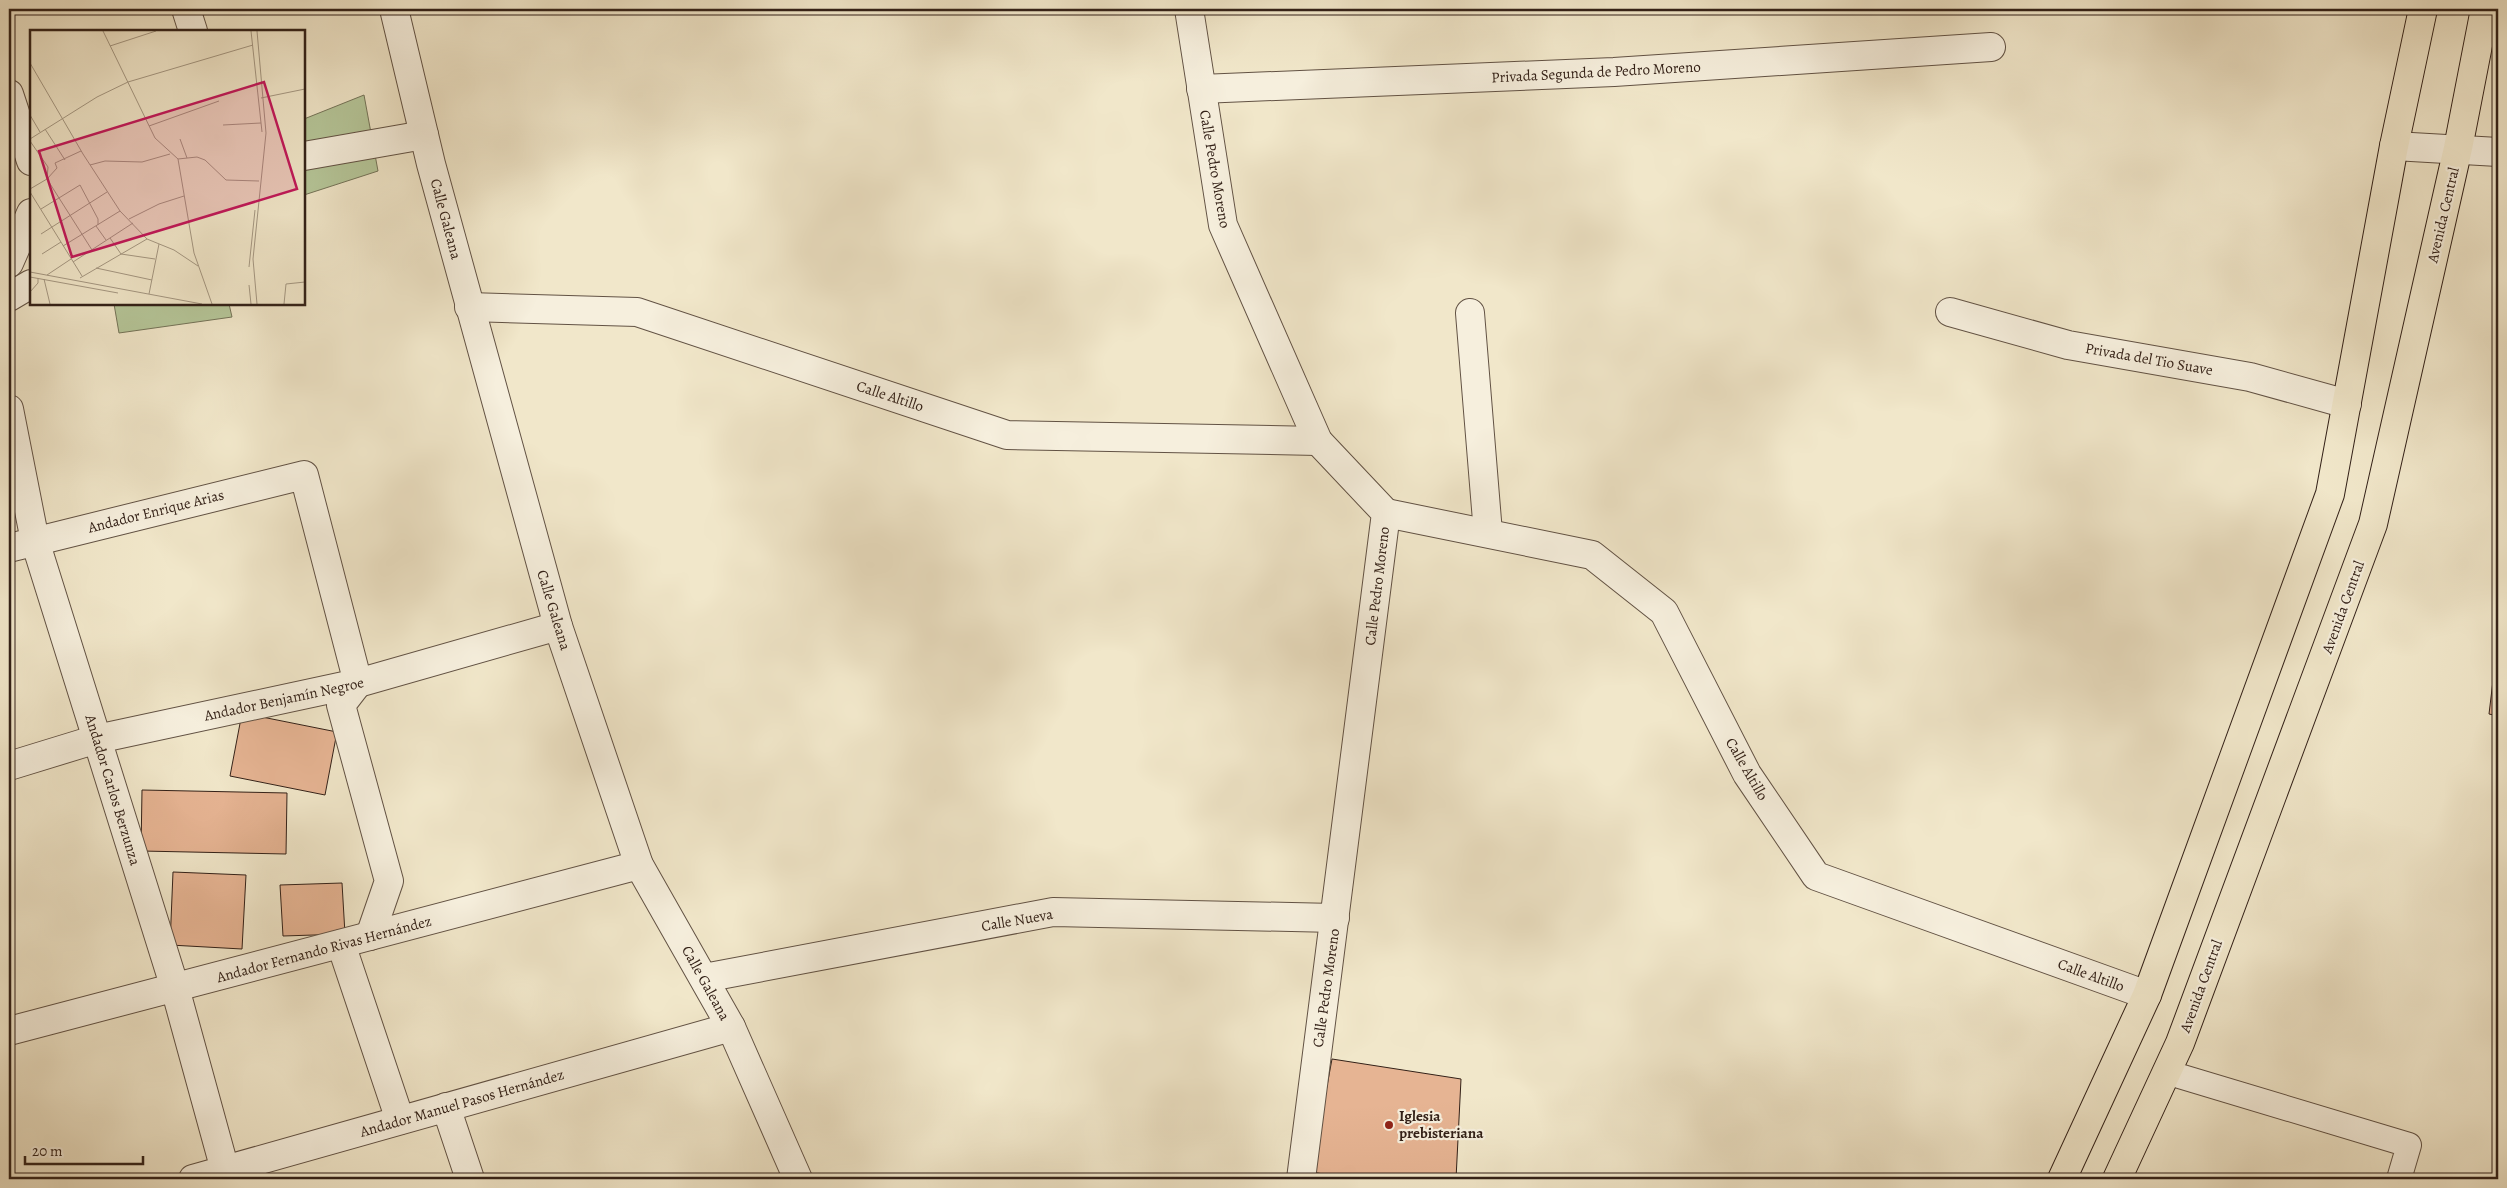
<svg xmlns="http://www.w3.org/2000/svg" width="2507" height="1188" viewBox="0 0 2507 1188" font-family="Alegreya,serif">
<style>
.green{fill:#b6c79a;stroke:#747459}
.building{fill:#e6b493;stroke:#332118}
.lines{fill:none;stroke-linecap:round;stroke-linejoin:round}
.lane-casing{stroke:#625244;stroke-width:26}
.street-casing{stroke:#625244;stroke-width:30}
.primary-casing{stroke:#332118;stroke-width:30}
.lane{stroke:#f6efdd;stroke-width:24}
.street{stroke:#f6efdd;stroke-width:28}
.primary{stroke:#f1e7ca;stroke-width:28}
.poi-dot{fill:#8f2418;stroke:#f6efdd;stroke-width:2}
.labels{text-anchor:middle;stroke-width:4.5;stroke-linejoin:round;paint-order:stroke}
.street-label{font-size:15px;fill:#332118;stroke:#f6efdd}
.poi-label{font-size:15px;font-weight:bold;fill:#332118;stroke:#f6efdd;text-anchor:start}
.inset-road{fill:none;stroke:#a59883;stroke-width:1}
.view{fill:#c2185b;fill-opacity:0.15;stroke:#c2185b;stroke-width:2.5}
.inset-edge{fill:none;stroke:#332118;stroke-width:2.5}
</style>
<rect width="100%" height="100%" fill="#f1e7ca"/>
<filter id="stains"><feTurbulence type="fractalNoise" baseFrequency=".004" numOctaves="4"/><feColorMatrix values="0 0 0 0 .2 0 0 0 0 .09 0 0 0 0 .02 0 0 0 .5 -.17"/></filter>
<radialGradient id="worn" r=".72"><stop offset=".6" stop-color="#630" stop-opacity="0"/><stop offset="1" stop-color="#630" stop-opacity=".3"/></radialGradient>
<!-- green -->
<g class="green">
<path d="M 364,95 L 378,171 L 304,195 L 304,119 Z"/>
<path d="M 114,304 L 229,304 L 232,317 L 119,333 Z"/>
</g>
<!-- building -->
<g class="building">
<path d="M 2498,639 L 2498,716 L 2489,714 Z"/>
<path d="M 242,713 L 337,732 L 325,795 L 230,776 Z"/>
<path d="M 142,790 L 287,793 L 286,854 L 141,851 Z"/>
<path d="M 173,872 L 246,875 L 242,949 L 170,945 Z"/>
<path d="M 342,883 L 345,934 L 283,936 L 280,885 Z"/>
<path d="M 1332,1059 L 1461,1079 L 1456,1179 L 1356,1179 L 1311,1172 Z"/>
</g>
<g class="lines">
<!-- lane casing -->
<g class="lane-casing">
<path id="lane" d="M 2166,1072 L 2409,1145 L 2399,1179"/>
</g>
<!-- street casing -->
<g class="street-casing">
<g id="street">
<path d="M 186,9 L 193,31"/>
<path d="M 394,9 L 431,164 L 558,626 L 639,865 L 731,1027 L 798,1179"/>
<path d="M 1189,9 L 1223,225 L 1318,441 L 1386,513 L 1301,1179"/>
<path d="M 1201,89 L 1614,72 L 1991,47"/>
<path d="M 9,94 L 31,161"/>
<path d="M 2394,146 L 2498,152"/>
<path d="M 304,156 L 424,135"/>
<path d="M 9,263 L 31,213"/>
<path d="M 9,297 L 31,284"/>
<path d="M 469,307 L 637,312 L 1007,435 L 1318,441"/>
<path d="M 1950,312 L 2068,345 L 2250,377 L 2347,404"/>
<path d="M 1470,313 L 1488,533"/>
<path d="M 9,409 L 35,541 L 175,988 L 225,1170"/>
<path d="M 1386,513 L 1592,555 L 1664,612 L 1747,774 L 1816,876 L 2147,995"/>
<path d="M 9,548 L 304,475 L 358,683 L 341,705 L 389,881 L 370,936"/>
<path d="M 9,766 L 97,739 L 358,683 L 558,626"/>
<path d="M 341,944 L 400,1120"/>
<path d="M 704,978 L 1053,912 L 1335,918"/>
<path d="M 9,1031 L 639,865"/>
<path d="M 446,1107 L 470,1179"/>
<path d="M 193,1179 L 731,1027"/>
</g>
</g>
<!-- primary casing -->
<g class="primary-casing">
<g id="primary">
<path d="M 2062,1179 L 2147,995 L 2330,494 L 2394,146 L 2423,9"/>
<path d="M 2117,1179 L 2180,1043 L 2373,524 L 2458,148 L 2485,9"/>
</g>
</g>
<!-- lane -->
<use href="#lane" class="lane"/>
<!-- street -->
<use href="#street" class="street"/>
<!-- primary -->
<use href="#primary" class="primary"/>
</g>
<!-- markers -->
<circle class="poi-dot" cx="1389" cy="1125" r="5"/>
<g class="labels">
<!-- street labels -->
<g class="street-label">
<text transform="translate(1596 72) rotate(-3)" y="5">Privada Segunda de Pedro Moreno</text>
<text transform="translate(1215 169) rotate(80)" y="5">Calle Pedro Moreno</text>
<text transform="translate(2443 215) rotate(-77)" y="5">Avenida Central</text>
<text transform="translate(446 219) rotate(75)" y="5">Calle Galeana</text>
<text transform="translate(2149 359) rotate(10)" y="5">Privada del Tio Suave</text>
<text transform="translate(890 396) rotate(18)" y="5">Calle Altillo</text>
<text transform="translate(156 511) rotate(-14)" y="5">Andador Enrique Arias</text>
<text transform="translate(1377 586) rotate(-83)" y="5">Calle Pedro Moreno</text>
<text transform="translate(2343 607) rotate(-70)" y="5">Avenida Central</text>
<text transform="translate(554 610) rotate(73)" y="5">Calle Galeana</text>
<text transform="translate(284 699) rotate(-12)" y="5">Andador Benjamín Negroe</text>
<text transform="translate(1747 769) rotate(60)" y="5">Calle Altillo</text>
<text transform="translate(113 790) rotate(73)" y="5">Andador Carlos Berzunza</text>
<text transform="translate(1017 920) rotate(-10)" y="5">Calle Nueva</text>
<text transform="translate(324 949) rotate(-15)" y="5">Andador Fernando Rivas Hernández</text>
<text transform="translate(2091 975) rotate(20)" y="5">Calle Altillo</text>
<text transform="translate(706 983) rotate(61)" y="5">Calle Galeana</text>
<text transform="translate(2201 986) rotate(-70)" y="5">Avenida Central</text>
<text transform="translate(1326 988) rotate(-82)" y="5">Calle Pedro Moreno</text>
<text transform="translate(462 1103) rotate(-16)" y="5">Andador Manuel Pasos Hernández</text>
</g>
<!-- poi labels -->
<g class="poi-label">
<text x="1399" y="1121">Iglesia<tspan x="1399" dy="17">prebisteriana</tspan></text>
</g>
</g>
<!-- overview -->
<g transform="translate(30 30)">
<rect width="275" height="275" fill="#f1e7ca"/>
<path class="inset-road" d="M 73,1 L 125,108 L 148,129 L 164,223 L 182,274M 221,1 L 232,102M 80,16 L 126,1M 0,33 L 53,124 L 90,181 L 117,209 L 144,220 L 168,236M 231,68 L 275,59M 0,85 L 10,102M 193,95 L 231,93M 119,96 L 189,71M 15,99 L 35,130M 0,109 L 67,67 L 98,52 L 223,15M 150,109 L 157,128M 0,111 L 18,137 L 17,149M 148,129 L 167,127 L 175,130 L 196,150 L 229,151M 60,135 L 75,131 L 112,132 L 140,124M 17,149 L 62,220M 0,159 L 17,149 L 27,138 L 25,133 L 51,121M 0,162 L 52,246M 11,179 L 50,155 L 68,189 L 68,195M 99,189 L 129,174 L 154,166M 66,196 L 76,210M 11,204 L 77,162M 80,208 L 91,224 L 125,229M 33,216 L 90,181M 12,224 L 31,212M 43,232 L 103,193M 219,237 L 225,180M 66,238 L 122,250M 0,242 L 172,274M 17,245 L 41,229M 0,247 L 88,263M 50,248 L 117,209M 14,249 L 20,274M 219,255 L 221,274M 0,262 L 8,253 L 8,248M 119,264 L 129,214M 227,274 L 223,229 L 236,103 L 227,1M 254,274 L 256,254 L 275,252"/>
<path class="view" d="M 234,52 L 267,159 L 42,227 L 9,121 Z"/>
<rect width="275" height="275" class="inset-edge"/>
</g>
<!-- margin -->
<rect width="2507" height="1188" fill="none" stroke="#f1e7ca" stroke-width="30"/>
<rect x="10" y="10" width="2487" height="1168" fill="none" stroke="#332118" stroke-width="2.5"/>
<rect x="15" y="15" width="2477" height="1158" fill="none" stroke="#332118"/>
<!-- scale -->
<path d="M25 1156v8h118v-8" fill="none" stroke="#332118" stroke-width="2.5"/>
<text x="32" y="1156" font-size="15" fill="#332118" stroke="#f6efdd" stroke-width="4" paint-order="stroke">20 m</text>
<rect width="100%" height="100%" filter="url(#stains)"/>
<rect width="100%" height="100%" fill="url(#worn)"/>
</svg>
